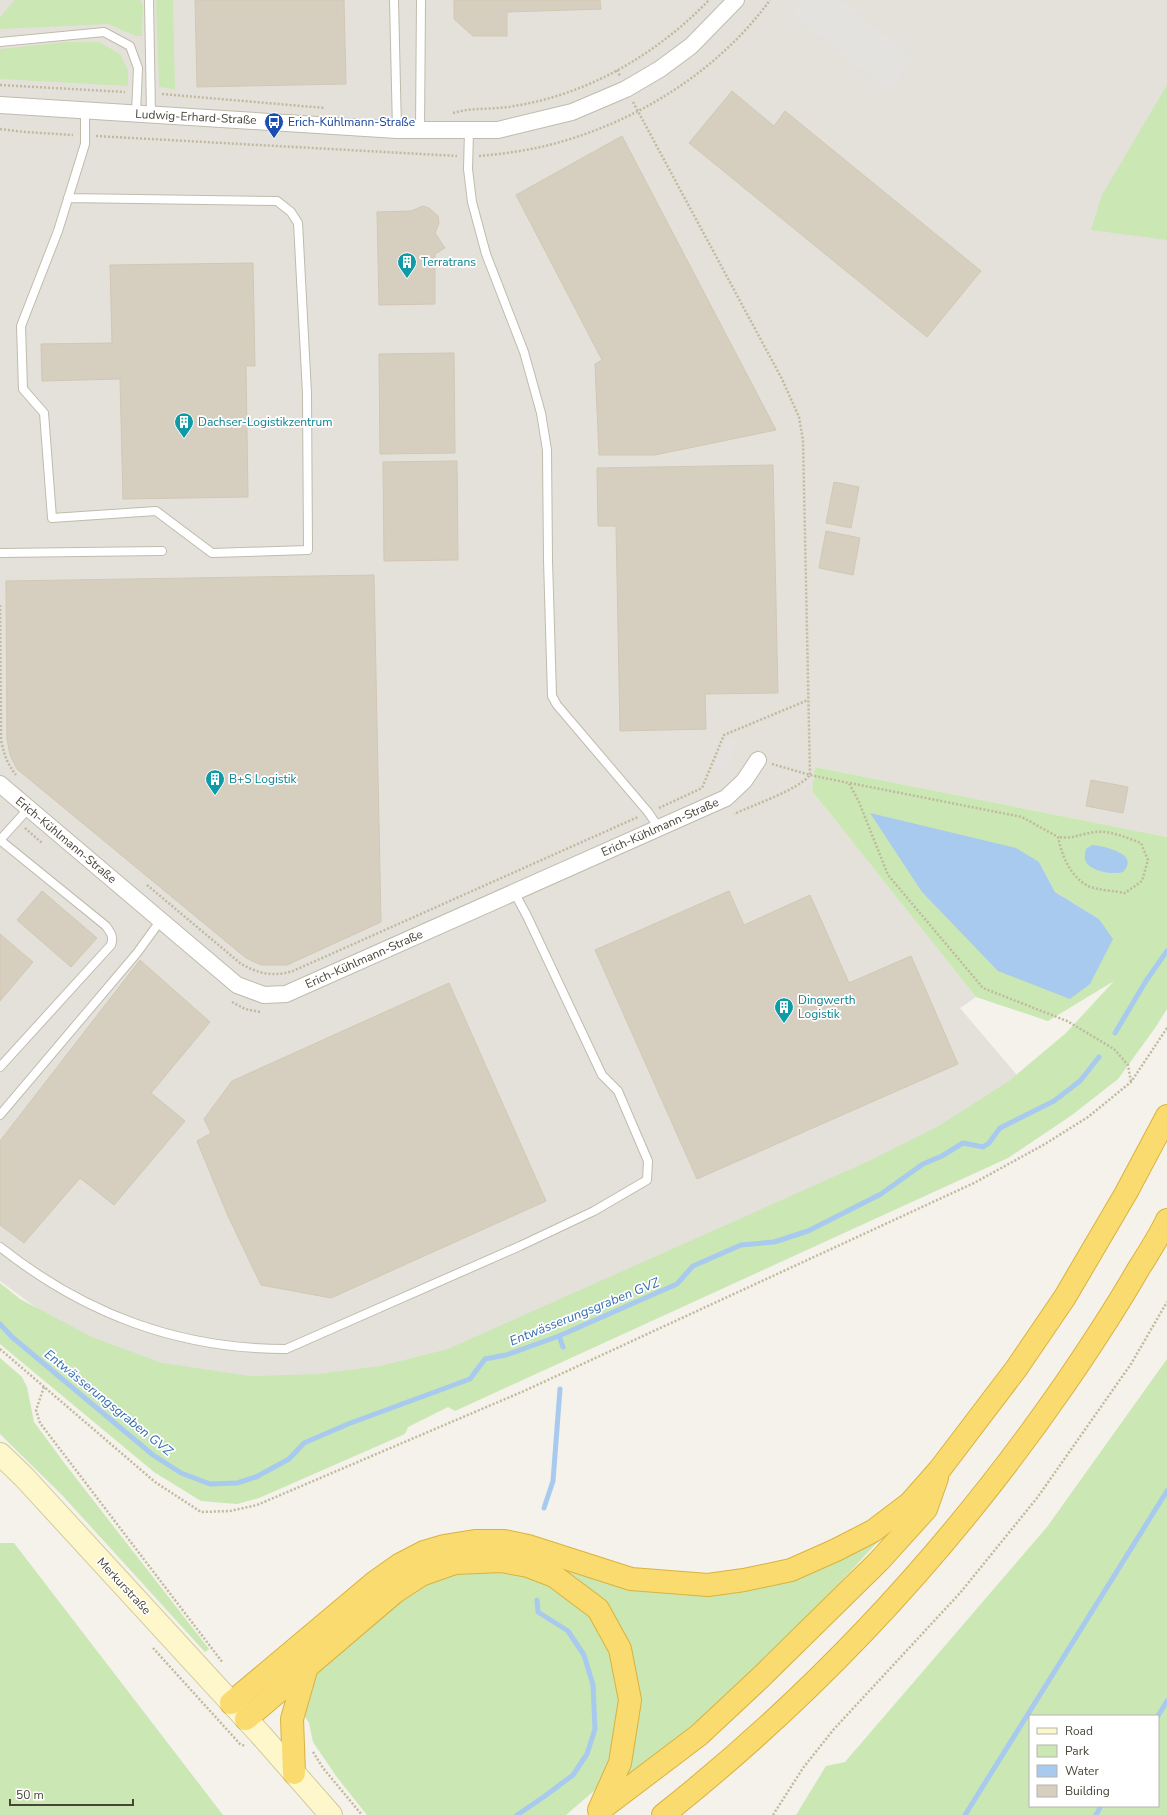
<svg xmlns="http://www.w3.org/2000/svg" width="1167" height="1815" viewBox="0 0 1167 1815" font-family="'Nunito Sans',sans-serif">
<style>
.industrial{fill:#e4e1db}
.green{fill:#cae7b4;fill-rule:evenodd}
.parking{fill:#e3e2de}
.water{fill:#a8caef}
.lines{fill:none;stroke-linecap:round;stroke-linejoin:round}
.stream{stroke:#a8caef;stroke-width:5}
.building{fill:#d6cfbf;stroke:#d1c8b3}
.lane-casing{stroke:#c0bbac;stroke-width:10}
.street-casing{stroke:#c0bbac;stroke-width:18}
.secondary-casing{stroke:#d3ca9a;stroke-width:24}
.highway-casing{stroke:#dab23e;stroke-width:24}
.path{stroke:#c1b99e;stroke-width:2.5;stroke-dasharray:2 2;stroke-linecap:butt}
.lane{stroke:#fff;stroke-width:8}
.street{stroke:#fff;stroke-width:16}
.secondary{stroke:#fdf7cb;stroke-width:22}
.highway{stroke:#fadb6f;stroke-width:22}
.labels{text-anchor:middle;stroke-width:3.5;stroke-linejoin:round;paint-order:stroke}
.street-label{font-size:12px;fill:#484438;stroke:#fff}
.transit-label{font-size:12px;fill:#164399;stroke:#fff;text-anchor:start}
.culture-label{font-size:12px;fill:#0d838f;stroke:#fff;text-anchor:start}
.water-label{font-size:13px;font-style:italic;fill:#336eb2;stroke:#fff}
</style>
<rect width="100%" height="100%" fill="#f4f2ea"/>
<!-- industrial -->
<path class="industrial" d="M 0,0 L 1167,0 L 1167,837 L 815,767 L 812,791 L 976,997 L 960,1008 L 1022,1081 L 920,1142 L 452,1356 L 252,1390 L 99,1354 L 0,1281 Z"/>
<!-- green -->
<g class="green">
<path d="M 15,0 L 140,0 L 143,5 L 142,36 L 136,36 L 108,24 L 0,29 L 0,17 Z"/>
<path d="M 156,0 L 173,0 L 175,89 L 159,87 Z"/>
<path d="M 65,42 L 99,42 L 120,54 L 128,70 L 128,86 L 0,79 L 0,49 Z"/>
<path d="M 1167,85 L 1167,240 L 1091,230 L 1102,195 Z"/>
<path d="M 815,767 L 1167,837 L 1167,1009 L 1155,1028 L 1118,1079 L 1072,1115 L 1008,1158 L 455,1411 L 448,1407 L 408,1427 L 405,1434 L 259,1498 L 237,1504 L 201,1501 L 154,1472 L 0,1344 L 0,1283 L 20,1299 L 92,1337 L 162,1363 L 250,1376 L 318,1374 L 381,1366 L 448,1349 L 869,1161 L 937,1127 L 1009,1081 L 1066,1033 L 1114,981 L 1048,1021 L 976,997 L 812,791 ZM 870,814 L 1039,862 L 1055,892 L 1099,919 Z"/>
<path d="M 0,1358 L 22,1377 L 27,1387 L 34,1422 L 65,1464 L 209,1649 L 205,1652 L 62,1495 L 0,1434 Z"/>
<path d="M 1167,1359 L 1167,1815 L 796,1815 L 826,1766 L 845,1762 L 1047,1527 ZM 1030,1716 L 1158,1716 L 1158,1806 L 1030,1806 Z"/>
<path d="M 883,1536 L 812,1613 L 699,1720 L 613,1788 L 624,1642 L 544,1562 L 696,1595 L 748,1591 L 806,1576 L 851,1555 Z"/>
<path d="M 0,1543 L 14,1543 L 223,1815 L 0,1815 Z"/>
<path d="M 479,1565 L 526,1573 L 566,1594 L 599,1626 L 619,1670 L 623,1714 L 614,1753 L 595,1790 L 566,1815 L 367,1815 L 336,1776 L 313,1742 L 309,1723 L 304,1715 L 317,1667 L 404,1593 Z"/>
</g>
<!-- parking -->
<g class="parking">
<path d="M 803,0 L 841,0 L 913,58 L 889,92 L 792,14 Z"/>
<path d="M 727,736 L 737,740 L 724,773 L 713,769 Z"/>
</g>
<!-- water -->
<g class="water">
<path d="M 870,813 L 1016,848 L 1039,862 L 1055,892 L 1099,919 L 1113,939 L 1090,984 L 1070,999 L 998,971 L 922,892 Z"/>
<path d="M 1092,845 C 1104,846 1141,854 1123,872 C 1114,875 1092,872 1086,862 C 1084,859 1085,853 1086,849 Z"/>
</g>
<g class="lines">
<!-- stream -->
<g class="stream">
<path d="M 1115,1033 L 1146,981 L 1167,951"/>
<path d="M 0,1324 L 12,1337 L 153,1455 L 181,1473 L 210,1484 L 237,1483 L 256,1477 L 289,1459 L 304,1443 L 348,1424 L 470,1379 L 485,1359 L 506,1355 L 559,1336 L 677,1284 L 693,1266 L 741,1245 L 774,1242 L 808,1231 L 881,1194 L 923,1164 L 942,1156 L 963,1143 L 983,1147 L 989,1143 L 1000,1128 L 1054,1101 L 1080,1081 L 1099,1057"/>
<path d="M 559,1336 L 563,1347"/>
<path d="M 544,1508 L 553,1481 L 560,1389"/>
<path d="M 1158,1716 L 1167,1701"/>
<path d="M 517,1815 L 545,1796 L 573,1775 L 587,1754 L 595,1729 L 593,1685 L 584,1655 L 568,1631 L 538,1612 L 537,1600"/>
<path d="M 965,1815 L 1167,1491"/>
<path d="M 1096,1815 L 1101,1806"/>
</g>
</g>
<!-- building -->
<g class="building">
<path d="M 195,0 L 344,0 L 346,84 L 197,87 Z"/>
<path d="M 454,0 L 600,0 L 601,9 L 507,12 L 507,36 L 473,36 L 454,19 Z"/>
<path d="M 732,91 L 774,126 L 785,111 L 981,271 L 927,337 L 689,143 Z"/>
<path d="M 622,136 L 776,430 L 655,455 L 599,455 L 595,364 L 602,360 L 516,195 Z"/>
<path d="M 423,206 L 429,208 L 438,216 L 439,223 L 435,233 L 445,248 L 435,254 L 435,304 L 379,305 L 377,212 L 411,211 Z"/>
<path d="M 253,263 L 255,366 L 246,366 L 248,497 L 123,499 L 120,379 L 42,381 L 41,344 L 112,343 L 110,265 Z"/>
<path d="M 454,353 L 455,453 L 380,454 L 379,354 Z"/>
<path d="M 457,461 L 458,560 L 384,561 L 383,462 Z"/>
<path d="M 773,465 L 778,693 L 705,694 L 706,729 L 620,731 L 616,526 L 598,526 L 597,468 Z"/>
<path d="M 834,482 L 859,487 L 851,528 L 826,523 Z"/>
<path d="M 826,531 L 860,538 L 853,575 L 819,568 Z"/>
<path d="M 374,575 L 381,922 L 287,965 L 261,965 L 246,958 L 17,769 L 10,755 L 7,739 L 6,581 Z"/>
<path d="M 1091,780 L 1128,787 L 1123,813 L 1086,806 Z"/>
<path d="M 42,891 L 97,938 L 71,967 L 17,920 Z"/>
<path d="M 729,891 L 744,925 L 810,895 L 849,983 L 911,956 L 958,1064 L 697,1179 L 595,950 Z"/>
<path d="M 0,934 L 33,962 L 0,1001 Z"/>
<path d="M 140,960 L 210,1022 L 151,1093 L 185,1121 L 114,1205 L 80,1178 L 24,1243 L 0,1225 L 0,1141 Z"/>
<path d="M 449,983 L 546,1201 L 331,1298 L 261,1285 L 228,1216 L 197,1141 L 211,1133 L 204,1119 L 232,1081 Z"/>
</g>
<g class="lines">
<!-- lane casing -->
<g class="lane-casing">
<g id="lane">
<path d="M 149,0 L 151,114"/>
<path d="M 394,0 L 397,130"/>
<path d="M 0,42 L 104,32 L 130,46 L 138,68 L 136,113"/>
<path d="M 420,131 L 421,0"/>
<path d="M 469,131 L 468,169 L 472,202 L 486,254 L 524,352 L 541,413 L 547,450 L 548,560 L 552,696 L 557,705 L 648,812 L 659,828"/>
<path d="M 68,198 L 277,201 L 291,212 L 298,223 L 307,393 L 308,550 L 212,553 L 156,511 L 52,518 L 44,413 L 23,389 L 21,326 L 58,231 L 85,144 L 85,110"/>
<path d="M 0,553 L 162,551"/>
<path d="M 0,840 L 106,926 C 111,933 114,937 111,945 L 0,1067"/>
<path d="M 0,840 L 29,808"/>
<path d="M 0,1115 L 137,953 L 161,920"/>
<path d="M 0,1247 C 85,1314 178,1349 286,1349 L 520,1246 L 594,1211 L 647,1180 L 648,1161 L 618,1091 L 602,1075 L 527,916 L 514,892"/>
</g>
</g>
<!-- street casing -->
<g class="street-casing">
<g id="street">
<path d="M 0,105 L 397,130 L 498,130 L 572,112 L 626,89 L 660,69 L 691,46 L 736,0"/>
<path d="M 0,784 L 237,985 L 264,995 L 286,994 L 726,798 L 744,781 L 758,760"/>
</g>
</g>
<!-- secondary casing -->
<g class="secondary-casing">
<path id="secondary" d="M 0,1454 L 24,1477 L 260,1734 L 331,1815"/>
</g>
<!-- highway casing -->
<g class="highway-casing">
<g id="highway">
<path d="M 231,1703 L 375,1582 L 399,1565 L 424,1552 L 444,1546 L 475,1541 L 504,1541 L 528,1546 L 631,1579 L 708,1585 L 744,1580 L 791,1570 L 836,1550 L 873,1531 L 910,1503 L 940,1469 L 1016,1369 L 1065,1297 L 1126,1193 L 1167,1116"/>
<path d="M 246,1719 L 395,1592 L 421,1575 L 455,1563 L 501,1561 L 528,1566 L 554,1576 L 598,1609 L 620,1649 L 630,1700 L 620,1763 L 599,1810"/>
<path d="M 294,1773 L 292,1719 L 306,1670"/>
<path d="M 600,1810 L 699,1735 L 760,1678 L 879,1561 L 926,1509 L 937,1478"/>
<path d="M 663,1815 C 817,1693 953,1546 1065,1384 C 1091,1346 1116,1308 1139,1268 C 1149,1252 1159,1237 1167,1220"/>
</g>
</g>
<!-- path -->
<g class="path">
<path d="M 617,70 L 620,76"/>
<path d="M 0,85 L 125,92"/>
<path d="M 162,94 L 325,108"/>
<path d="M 633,102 L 782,379 L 799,417 L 803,440 L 810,775 C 798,790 753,805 734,814"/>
<path d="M 453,113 C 472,107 494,110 514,106 C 589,94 657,54 709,0"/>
<path d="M 0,129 L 25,132 L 73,135"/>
<path d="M 96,136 L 457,156"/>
<path d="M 479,156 C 501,154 524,151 545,146 C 632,125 717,73 770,0"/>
<path d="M 0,605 L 1,740 C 4,754 7,764 16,775"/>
<path d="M 772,764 L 810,775 L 849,783 L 859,802 L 888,875 L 983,988 L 1067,1021 L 1114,1049 L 1128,1065 L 1131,1082"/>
<path d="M 850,783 L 1022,817 L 1058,837 C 1062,856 1070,876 1088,886 C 1096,890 1115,891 1125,893 L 1142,881 L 1148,860 L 1141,843 C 1127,838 1110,830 1095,832 C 1079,834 1075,839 1058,837"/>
<path d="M 659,808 L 702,788 L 724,735 L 808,700"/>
<path d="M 25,828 L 42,843"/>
<path d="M 147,885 L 240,963 C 258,974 273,977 293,971 L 638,817"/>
<path d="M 232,1002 L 245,1009 L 260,1012"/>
<path d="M 0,1349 L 155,1482 L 201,1512 L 230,1511 L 257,1505 L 524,1391 L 974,1183 L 1045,1144 L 1088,1117 L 1131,1082 L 1167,1028"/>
<path d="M 44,1387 L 36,1410 L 40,1423 L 223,1663"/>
<path d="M 153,1648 L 240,1744 L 245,1746"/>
<path d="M 313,1752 L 323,1768 L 362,1815"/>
<path d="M 773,1815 L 803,1768 L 834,1729 L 960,1593 L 1037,1498 L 1131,1364 L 1167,1302"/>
</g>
<!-- lane -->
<use href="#lane" class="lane"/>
<!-- street -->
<use href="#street" class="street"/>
<!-- secondary -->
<use href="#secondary" class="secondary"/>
<!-- highway -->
<use href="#highway" class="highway"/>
</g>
<!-- icons -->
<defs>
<g id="bus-pin" transform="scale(1)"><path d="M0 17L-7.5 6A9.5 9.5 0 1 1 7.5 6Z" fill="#1a4fb4" stroke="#fff"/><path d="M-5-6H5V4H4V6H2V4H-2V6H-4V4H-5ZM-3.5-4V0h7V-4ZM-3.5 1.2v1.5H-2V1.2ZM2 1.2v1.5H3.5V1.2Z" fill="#fff"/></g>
<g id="building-pin" transform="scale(1)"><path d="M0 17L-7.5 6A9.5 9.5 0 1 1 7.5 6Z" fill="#0f9aa8" stroke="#fff"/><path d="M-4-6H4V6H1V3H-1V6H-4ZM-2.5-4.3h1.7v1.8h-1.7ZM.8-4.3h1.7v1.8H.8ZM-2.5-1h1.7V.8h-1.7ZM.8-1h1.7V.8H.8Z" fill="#fff"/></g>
</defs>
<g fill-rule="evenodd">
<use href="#bus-pin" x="274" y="122"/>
<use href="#building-pin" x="407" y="262"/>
<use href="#building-pin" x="184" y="422"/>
<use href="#building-pin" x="215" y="779"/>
<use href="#building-pin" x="784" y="1007"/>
</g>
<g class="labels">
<!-- street labels -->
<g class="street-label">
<text transform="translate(196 117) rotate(3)" y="4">Ludwig-Erhard-Straße</text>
<text transform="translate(660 827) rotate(-24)" y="4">Erich-Kühlmann-Straße</text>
<text transform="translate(66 840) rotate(40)" y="4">Erich-Kühlmann-Straße</text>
<text transform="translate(364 959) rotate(-24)" y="4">Erich-Kühlmann-Straße</text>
<text transform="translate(124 1586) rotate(47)" y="4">Merkurstraße</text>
</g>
<!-- transit labels -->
<g class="transit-label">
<text x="288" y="126">Erich-Kühlmann-Straße</text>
</g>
<!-- culture labels -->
<g class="culture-label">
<text x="421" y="266">Terratrans</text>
<text x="198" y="426">Dachser-Logistikzentrum</text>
<text x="229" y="783">B+S Logistik</text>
<text x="798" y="1004">Dingwerth<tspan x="798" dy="14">Logistik</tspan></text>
</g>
<!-- water labels -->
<g class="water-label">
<text transform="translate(584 1311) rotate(-22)" y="5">Entwässerungsgraben GVZ</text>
<text transform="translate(109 1402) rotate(39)" y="5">Entwässerungsgraben GVZ</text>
</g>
</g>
<!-- legend -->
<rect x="1029" y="1715" width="130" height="92" fill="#ffffff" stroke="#b6b4af"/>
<rect x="1037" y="1728" width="20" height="6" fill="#fdf7cb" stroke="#b6b4af"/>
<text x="1065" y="1735" font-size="12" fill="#484438">Road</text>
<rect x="1037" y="1745" width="20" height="12" fill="#cae7b4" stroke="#b6b4af"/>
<text x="1065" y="1755" font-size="12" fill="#484438">Park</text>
<rect x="1037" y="1765" width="20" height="12" fill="#a8caef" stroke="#b6b4af"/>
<text x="1065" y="1775" font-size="12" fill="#484438">Water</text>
<rect x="1037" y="1785" width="20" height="12" fill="#d6cfbf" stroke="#b6b4af"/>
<text x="1065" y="1795" font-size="12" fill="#484438">Building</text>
<!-- scale -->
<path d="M10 1799v6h123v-6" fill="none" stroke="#484438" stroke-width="2"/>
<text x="16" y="1799" font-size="12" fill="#484438" stroke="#ffffff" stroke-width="3" paint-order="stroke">50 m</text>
</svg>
